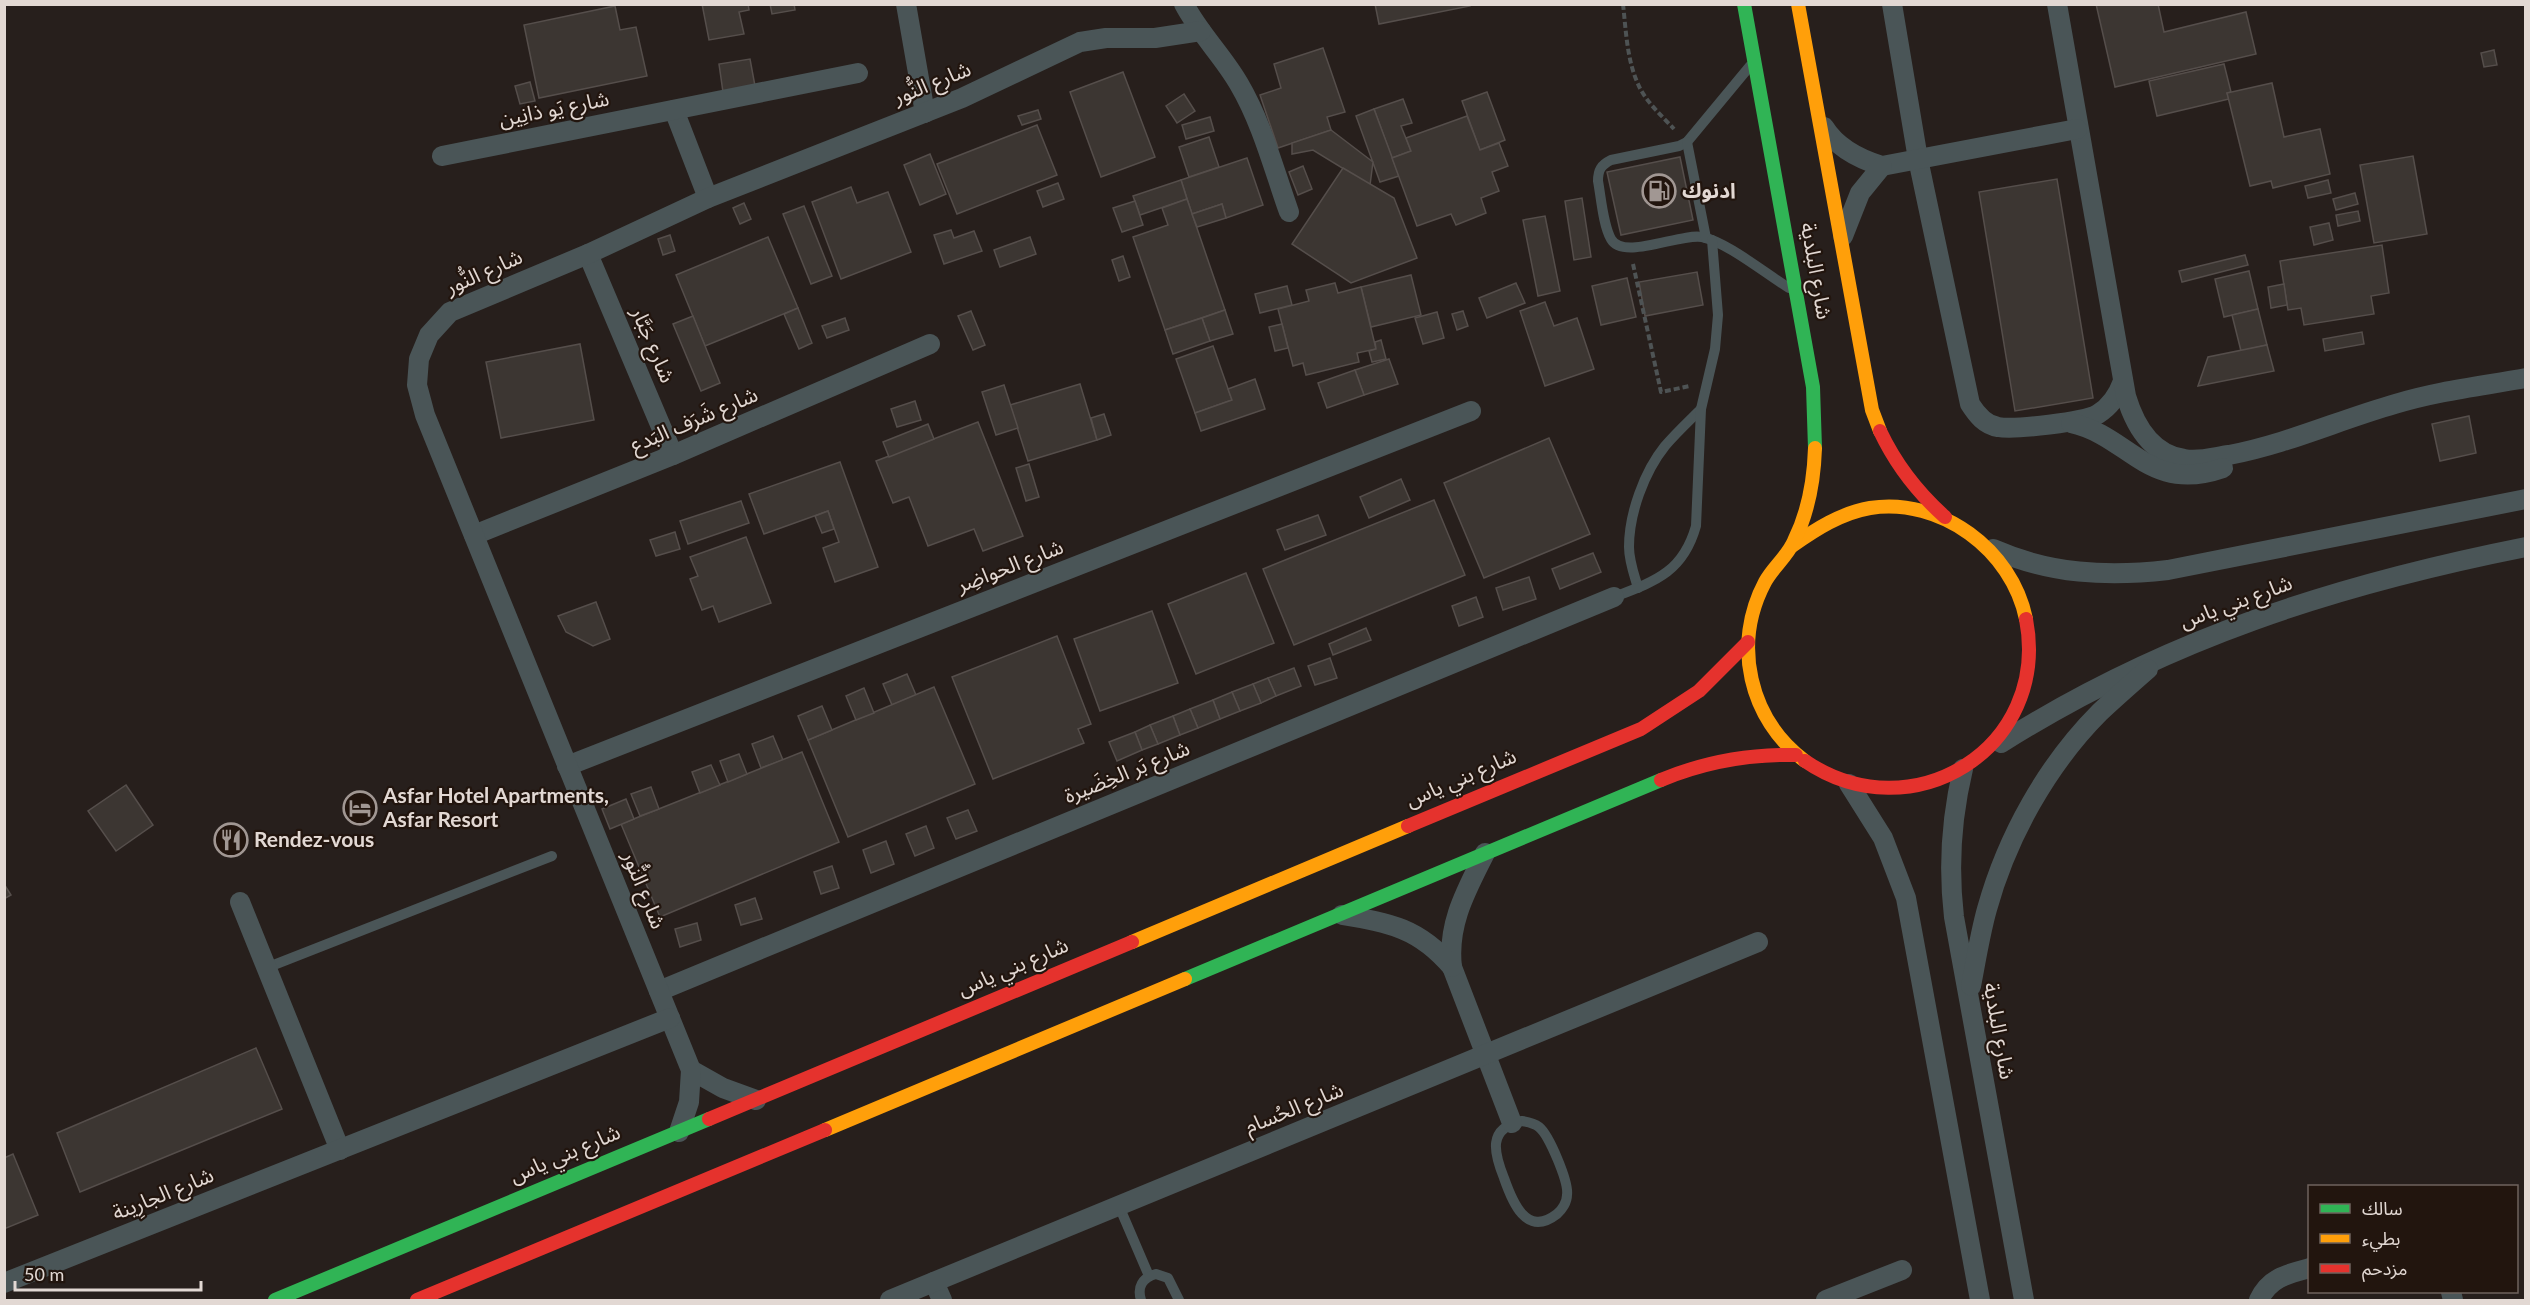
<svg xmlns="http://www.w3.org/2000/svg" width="2530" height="1305" viewBox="0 0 2530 1305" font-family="Lato,'Noto Sans Arabic',sans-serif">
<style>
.building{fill:#3c3632;stroke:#554e4b;stroke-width:1.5}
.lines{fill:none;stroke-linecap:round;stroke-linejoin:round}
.path{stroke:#4e5354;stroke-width:4;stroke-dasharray:6 3;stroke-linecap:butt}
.lane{stroke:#4a5557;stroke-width:10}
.street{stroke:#4a5557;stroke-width:20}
.fast{stroke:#30b455;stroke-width:14}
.slow{stroke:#ff9f0a;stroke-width:14}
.jam{stroke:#e5322d;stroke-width:14}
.labels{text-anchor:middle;stroke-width:4.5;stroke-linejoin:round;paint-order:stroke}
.street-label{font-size:21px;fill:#e2d8d3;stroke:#22150e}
.poi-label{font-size:21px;font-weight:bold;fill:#e2d8d3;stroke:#22150e;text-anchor:start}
</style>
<rect width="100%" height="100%" fill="#271f1c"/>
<!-- building -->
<g class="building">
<path d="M 702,4 L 748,4 L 749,10 L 739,12 L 744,34 L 709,40 Z"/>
<path d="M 770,4 L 794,4 L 795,10 L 772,14 Z"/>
<path d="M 1375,4 L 1470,4 L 1470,6 L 1379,24 Z"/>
<path d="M 2096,4 L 2158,4 L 2164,32 L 2246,12 L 2256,54 L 2115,87 Z"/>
<path d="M 615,6 L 620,30 L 636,27 L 647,76 L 539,98 L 524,25 Z"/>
<path d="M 1323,48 L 1345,112 L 1327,117 L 1331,130 L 1278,148 L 1260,95 L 1281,88 L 1274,64 Z"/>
<path d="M 2494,50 L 2497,65 L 2484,67 L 2481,53 Z"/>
<path d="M 750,59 L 755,86 L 723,92 L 719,64 Z"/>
<path d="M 2224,64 L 2231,92 L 2227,93 L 2229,99 L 2157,116 L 2149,81 Z"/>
<path d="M 1123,72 L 1155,157 L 1101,177 L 1070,92 Z"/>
<path d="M 530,82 L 535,101 L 520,104 L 515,86 Z"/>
<path d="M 2272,83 L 2284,137 L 2320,129 L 2330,174 L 2273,188 L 2271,181 L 2250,186 L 2227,93 Z"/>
<path d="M 1487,92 L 1505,140 L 1480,150 L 1462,101 Z"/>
<path d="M 1184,94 L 1195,111 L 1177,123 L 1166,106 Z"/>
<path d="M 1403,99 L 1412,123 L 1401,126 L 1411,151 L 1392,158 L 1374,109 Z"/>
<path d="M 1374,109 L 1399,176 L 1380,182 L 1356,116 Z"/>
<path d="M 1038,110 L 1041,119 L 1022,125 L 1018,116 Z"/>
<path d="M 1467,116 L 1480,150 L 1499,143 L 1508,166 L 1492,172 L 1499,191 L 1481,198 L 1486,213 L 1456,225 L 1451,214 L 1417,226 L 1392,158 L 1411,151 L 1406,138 Z"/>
<path d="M 1210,117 L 1214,131 L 1186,139 L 1182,125 Z"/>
<path d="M 1037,125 L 1057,175 L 957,214 L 937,164 Z"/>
<path d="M 1331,130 L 1373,162 L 1370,185 L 1313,150 L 1292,154 L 1292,143 Z"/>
<path d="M 1209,137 L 1219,167 L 1189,177 L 1179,147 Z"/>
<path d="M 930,154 L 946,194 L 920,205 L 904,165 Z"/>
<path d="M 2413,156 L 2427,234 L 2374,243 L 2360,165 Z"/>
<path d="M 1680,157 L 1693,220 L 1621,235 L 1607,172 Z"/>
<path d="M 1247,158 L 1263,205 L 1226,218 L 1222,204 L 1192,214 L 1181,180 Z"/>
<path d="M 1303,166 L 1312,189 L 1298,195 L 1289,172 Z"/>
<path d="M 1343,168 L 1394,198 L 1417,258 L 1351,283 L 1292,244 Z"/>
<path d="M 2057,179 L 2093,398 L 2015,411 L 1979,192 Z"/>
<path d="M 1181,180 L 1187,199 L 1140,215 L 1133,196 Z"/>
<path d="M 2328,180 L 2331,193 L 2308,198 L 2305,186 Z"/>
<path d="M 1058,183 L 1064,199 L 1043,207 L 1037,191 Z"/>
<path d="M 851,187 L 857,203 L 888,192 L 911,252 L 841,279 L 812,202 Z"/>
<path d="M 2355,193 L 2358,204 L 2336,210 L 2333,199 Z"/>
<path d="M 1582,198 L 1591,257 L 1574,260 L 1565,201 Z"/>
<path d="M 1187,199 L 1225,310 L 1165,330 L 1133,237 L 1168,225 L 1162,208 Z"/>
<path d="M 1135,201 L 1143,225 L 1122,232 L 1113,208 Z"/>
<path d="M 744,203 L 751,219 L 740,224 L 733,208 Z"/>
<path d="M 1222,204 L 1226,218 L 1197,227 L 1192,214 Z"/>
<path d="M 804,206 L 832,276 L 811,284 L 783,214 Z"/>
<path d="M 2358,211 L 2360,221 L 2338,226 L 2336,215 Z"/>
<path d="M 1545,216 L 1560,291 L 1538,296 L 1523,220 Z"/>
<path d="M 2329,223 L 2333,240 L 2314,245 L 2310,227 Z"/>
<path d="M 951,230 L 954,238 L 974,231 L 982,251 L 944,264 L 934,235 Z"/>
<path d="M 670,235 L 675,251 L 663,255 L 658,239 Z"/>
<path d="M 768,237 L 798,308 L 705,346 L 676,275 Z"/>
<path d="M 1030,237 L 1036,254 L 1000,267 L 994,250 Z"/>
<path d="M 2382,245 L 2389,293 L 2371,296 L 2374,314 L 2304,325 L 2301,308 L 2288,310 L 2280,261 Z"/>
<path d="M 2245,255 L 2248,265 L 2182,282 L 2179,271 Z"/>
<path d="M 1123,256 L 1130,277 L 1119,281 L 1112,260 Z"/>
<path d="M 2249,271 L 2258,309 L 2224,317 L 2215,279 Z"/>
<path d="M 1697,272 L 1703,305 L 1645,316 L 1639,282 Z"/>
<path d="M 1411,275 L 1421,315 L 1371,327 L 1361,287 Z"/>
<path d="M 1627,278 L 1636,317 L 1601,325 L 1592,286 Z"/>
<path d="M 1335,283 L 1338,293 L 1361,287 L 1376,349 L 1357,353 L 1359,362 L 1306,375 L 1303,363 L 1293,366 L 1278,309 L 1309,301 L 1306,290 Z"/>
<path d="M 1516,283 L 1525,303 L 1487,318 L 1479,298 Z"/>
<path d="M 2284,284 L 2287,305 L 2271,308 L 2268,287 Z"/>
<path d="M 1287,286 L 1292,305 L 1260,313 L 1255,294 Z"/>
<path d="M 1545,302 L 1554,326 L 1577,318 L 1594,369 L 1545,386 L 1520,311 Z"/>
<path d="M 798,308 L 812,343 L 799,349 L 784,314 Z"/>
<path d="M 2258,309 L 2267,345 L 2241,351 L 2232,315 Z"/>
<path d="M 1225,310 L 1233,334 L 1210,341 L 1202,318 Z"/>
<path d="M 971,311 L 985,345 L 973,350 L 958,316 Z"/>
<path d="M 1463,311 L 1468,326 L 1457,330 L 1452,314 Z"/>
<path d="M 1437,312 L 1444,338 L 1423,344 L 1415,318 Z"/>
<path d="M 693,316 L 720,383 L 701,391 L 673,324 Z"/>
<path d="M 845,318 L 849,330 L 827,338 L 822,326 Z"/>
<path d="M 1202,318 L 1210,341 L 1173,354 L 1165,330 Z"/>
<path d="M 1282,324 L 1288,348 L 1275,351 L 1269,327 Z"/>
<path d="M 2362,332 L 2364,344 L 2325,351 L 2323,339 Z"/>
<path d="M 1381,340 L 1386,359 L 1372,362 L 1369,351 L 1376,349 L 1375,342 Z"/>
<path d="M 580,344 L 594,420 L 501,438 L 486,362 Z"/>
<path d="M 2267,345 L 2274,371 L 2198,386 L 2208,357 Z"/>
<path d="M 1213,346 L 1232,400 L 1195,413 L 1176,359 Z"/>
<path d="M 1389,359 L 1398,384 L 1364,395 L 1355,370 Z"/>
<path d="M 1355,370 L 1364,395 L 1327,408 L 1318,383 Z"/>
<path d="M 1255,379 L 1265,409 L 1201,431 L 1195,413 L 1232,400 L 1228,389 Z"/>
<path d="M 1080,384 L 1097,440 L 1028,461 L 1010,405 Z"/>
<path d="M 1004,385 L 1018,428 L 996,435 L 982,392 Z"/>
<path d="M 915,401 L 921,420 L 897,427 L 891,409 Z"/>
<path d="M 1104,414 L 1111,435 L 1097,440 L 1091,418 Z"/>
<path d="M 2469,416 L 2476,453 L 2440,461 L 2432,424 Z"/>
<path d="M 978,422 L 1023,536 L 983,551 L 974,529 L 928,546 L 909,497 L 893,503 L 876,461 Z"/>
<path d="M 928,424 L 934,439 L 889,457 L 883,442 Z"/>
<path d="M 1549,438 L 1590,534 L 1484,578 L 1444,483 Z"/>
<path d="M 840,462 L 878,567 L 835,582 L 823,548 L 839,542 L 828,511 L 764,534 L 749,494 Z"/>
<path d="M 1029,464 L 1039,497 L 1026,501 L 1016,468 Z"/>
<path d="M 1401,479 L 1410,500 L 1369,518 L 1360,497 Z"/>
<path d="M 1434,500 L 1465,575 L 1294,645 L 1263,569 Z"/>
<path d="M 741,501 L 749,523 L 688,544 L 680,521 Z"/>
<path d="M 828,511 L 834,529 L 822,533 L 815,516 Z"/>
<path d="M 1318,515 L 1326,535 L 1285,550 L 1277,530 Z"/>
<path d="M 675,532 L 680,549 L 656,556 L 650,540 Z"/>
<path d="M 746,537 L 771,603 L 719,622 L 713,606 L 702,610 L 690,579 L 698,576 L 690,557 Z"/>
<path d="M 1593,553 L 1601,572 L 1560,589 L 1552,569 Z"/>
<path d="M 1246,573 L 1274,643 L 1196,674 L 1168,604 Z"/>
<path d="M 1529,577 L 1536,599 L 1503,610 L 1496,588 Z"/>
<path d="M 1476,597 L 1483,617 L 1459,626 L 1452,606 Z"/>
<path d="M 596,602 L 610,639 L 593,646 L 566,632 L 558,616 Z"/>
<path d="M 1152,611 L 1178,683 L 1100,711 L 1074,639 Z"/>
<path d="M 1366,628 L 1371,640 L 1333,655 L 1329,644 Z"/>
<path d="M 1057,636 L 1091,724 L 1078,729 L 1084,743 L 993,779 L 952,677 Z"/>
<path d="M 1330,658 L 1337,678 L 1315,685 L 1308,666 Z"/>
<path d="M 1294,668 L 1301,686 L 1276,696 L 1268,678 Z"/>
<path d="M 907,674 L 916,695 L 892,705 L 883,684 Z"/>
<path d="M 1268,678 L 1276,696 L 1261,703 L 1253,684 Z"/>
<path d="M 1253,684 L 1261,703 L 1240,711 L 1232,692 Z"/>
<path d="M 934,687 L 975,784 L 848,837 L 808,740 Z"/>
<path d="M 864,688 L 874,713 L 856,720 L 846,696 Z"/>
<path d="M 1232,692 L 1240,711 L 1220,719 L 1213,700 Z"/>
<path d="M 1213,700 L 1220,719 L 1198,728 L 1190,709 Z"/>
<path d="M 822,706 L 832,730 L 808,740 L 798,716 Z"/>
<path d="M 1190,709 L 1198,728 L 1180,735 L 1173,716 Z"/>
<path d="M 1173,716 L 1180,735 L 1158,744 L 1150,725 Z"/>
<path d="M 1150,725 L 1158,744 L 1142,750 L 1135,732 Z"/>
<path d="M 1135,732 L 1142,750 L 1117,761 L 1109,742 Z"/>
<path d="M 773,736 L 783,760 L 761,768 L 752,744 Z"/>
<path d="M 802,752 L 839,842 L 660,917 L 621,824 Z"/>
<path d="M 739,754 L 747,774 L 728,782 L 720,761 Z"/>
<path d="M 711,765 L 720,785 L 700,793 L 692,772 Z"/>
<path d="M 126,785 L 153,825 L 116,851 L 88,811 Z"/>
<path d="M 651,787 L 659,809 L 640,816 L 631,794 Z"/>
<path d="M 626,799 L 634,819 L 610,829 L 602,809 Z"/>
<path d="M 968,810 L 977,831 L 956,839 L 947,818 Z"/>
<path d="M 926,826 L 934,848 L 915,856 L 906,834 Z"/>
<path d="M 886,841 L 894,864 L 871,873 L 863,850 Z"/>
<path d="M 832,866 L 839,888 L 821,894 L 814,872 Z"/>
<path d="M 4,884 L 11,895 L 4,899 Z"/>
<path d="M 755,898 L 762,919 L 741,925 L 735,905 Z"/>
<path d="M 697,923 L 701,940 L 680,947 L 675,929 Z"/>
<path d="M 256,1048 L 282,1109 L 80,1192 L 57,1133 Z"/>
<path d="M 13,1154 L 38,1215 L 4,1229 L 4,1158 Z"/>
</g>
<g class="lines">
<!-- path -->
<g class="path">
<path d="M 1623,4 C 1626,31 1627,60 1638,84 C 1645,101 1662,116 1674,129"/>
<path d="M 1633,264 L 1661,392 L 1690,386"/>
</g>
<!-- lane -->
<g class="lane">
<path d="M 1750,66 L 1687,142 L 1679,146 L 1611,160 C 1601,165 1598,170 1598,181 C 1601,197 1603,225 1611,239 C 1623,261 1680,233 1702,237 C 1727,242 1766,274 1789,288"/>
<path d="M 1687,142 L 1706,238"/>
<path d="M 1638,588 C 1634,574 1629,561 1629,547 C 1629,514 1644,472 1665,446 C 1676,433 1689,421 1701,409"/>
<path d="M 1614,597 C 1656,581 1683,572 1696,526 L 1701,409 L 1715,349 L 1718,315 L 1712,240"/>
<path d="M 266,968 L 552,856"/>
<path d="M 1522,1121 C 1529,1122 1534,1123 1539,1127 C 1549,1135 1569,1182 1567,1195 C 1567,1202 1562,1210 1557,1214 C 1526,1238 1512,1201 1504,1178 C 1494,1153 1487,1128 1522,1121 Z"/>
<path d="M 1119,1206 L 1149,1276"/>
<path d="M 1141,1300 C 1137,1287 1142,1278 1156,1274 L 1168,1278 L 1179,1300"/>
</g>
<!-- street -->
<g class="street">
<path d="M 906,4 L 925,113"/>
<path d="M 1184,4 C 1199,33 1223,56 1239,84 C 1262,123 1274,170 1289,212"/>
<path d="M 1892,4 L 1918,159 L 1970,404 C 1977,415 1985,425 1998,427 C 2014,430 2085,422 2098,414 C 2111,406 2118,395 2123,381"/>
<path d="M 2057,4 L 2126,396 C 2135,426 2151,454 2184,459 C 2199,462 2214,457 2229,455 C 2287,444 2339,420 2395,404 C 2437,391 2482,386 2526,378"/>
<path d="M 674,110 L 708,198"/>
<path d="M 1824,127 C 1837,148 1859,159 1882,166 L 2077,129"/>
<path d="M 442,156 L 858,73"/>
<path d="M 1843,236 L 1860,193 L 1882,166"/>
<path d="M 588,254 L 673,455"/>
<path d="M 2071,423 C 2130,436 2148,494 2223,468"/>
<path d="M 474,535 L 673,455 L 930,344"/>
<path d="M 1993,549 C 2050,574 2107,577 2168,570 L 2526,499"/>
<path d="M 2001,743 C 2166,639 2335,585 2526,547"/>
<path d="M 567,766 L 1471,411"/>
<path d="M 1963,769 C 1951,819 1948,866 1954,917 L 2024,1300"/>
<path d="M 1849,784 L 1883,838 L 1906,898 L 1980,1300"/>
<path d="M 1485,853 C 1466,891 1447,924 1452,967 L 1512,1123"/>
<path d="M 240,902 L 340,1150"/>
<path d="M 1342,915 C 1390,923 1419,928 1452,967"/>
<path d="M 1971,986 C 1976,960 1980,934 1987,909 C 2007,837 2047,765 2100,712 C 2116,697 2132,683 2148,669"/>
<path d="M 659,991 L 1614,597"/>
<path d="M 691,1070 L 723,1088 L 756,1100"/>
<path d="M 679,1132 L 689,1102 L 691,1070 L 425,415 L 417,385 L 419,359 L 429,335 L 450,312 L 588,254 L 708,198 L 962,98 L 1080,42 L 1106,38 L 1155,38 L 1201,31"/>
<path d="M 934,1282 L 942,1300"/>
<path d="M 4,1283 L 670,1018"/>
<path d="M 2451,1292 L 2453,1300"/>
<path d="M 890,1300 L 1758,942"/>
<path d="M 1826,1300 L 1902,1270"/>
<path d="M 2259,1300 C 2269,1278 2287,1274 2310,1268"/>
</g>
<!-- fast -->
<g class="fast">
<path d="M 1744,4 L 1813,387 L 1815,448"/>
<path d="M 1185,979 L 1661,780"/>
<path d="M 275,1300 L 709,1119"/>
</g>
<!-- slow -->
<g class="slow">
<path d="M 1798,4 L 1872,410 L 1880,431"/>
<path d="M 1792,546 C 1816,529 1841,513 1870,508 C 1941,497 2012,550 2026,619"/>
<path d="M 1805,761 C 1749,719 1732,644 1765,582 C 1773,567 1787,557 1794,541 C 1808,513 1814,479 1815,448"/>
<path d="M 1132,942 L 1408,826"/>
<path d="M 825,1130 L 1185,979"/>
</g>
<!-- jam -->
<g class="jam">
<path d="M 1880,431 C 1896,465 1917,492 1945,517"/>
<path d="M 1805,761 C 1912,834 2051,748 2026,619"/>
<path d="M 1661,780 C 1704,762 1748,754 1796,755"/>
<path d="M 1408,826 L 1641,729 L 1699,691 L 1748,642"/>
<path d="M 709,1119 L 1132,942"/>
<path d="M 417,1300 L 825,1130"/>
</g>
</g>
<!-- icons -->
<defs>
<g id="fuel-ring" transform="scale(1.725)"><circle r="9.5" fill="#22150e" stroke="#a19793" stroke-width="1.5"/><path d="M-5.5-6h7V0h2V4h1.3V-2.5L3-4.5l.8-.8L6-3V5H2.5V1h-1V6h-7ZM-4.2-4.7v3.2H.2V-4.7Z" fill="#a19793"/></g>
<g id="hotel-ring" transform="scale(1.725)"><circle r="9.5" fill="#22150e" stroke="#a19793" stroke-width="1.5"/><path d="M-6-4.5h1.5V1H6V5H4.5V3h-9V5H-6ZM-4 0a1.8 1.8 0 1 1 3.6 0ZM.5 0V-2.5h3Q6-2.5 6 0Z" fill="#a19793"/></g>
<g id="restaurant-ring" transform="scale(1.725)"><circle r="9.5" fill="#22150e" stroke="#a19793" stroke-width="1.5"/><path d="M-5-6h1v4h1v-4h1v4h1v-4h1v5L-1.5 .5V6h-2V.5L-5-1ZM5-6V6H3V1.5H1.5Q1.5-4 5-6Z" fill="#a19793"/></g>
</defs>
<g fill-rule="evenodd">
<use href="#fuel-ring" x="1659" y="191"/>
<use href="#hotel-ring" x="360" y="808"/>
<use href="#restaurant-ring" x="231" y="840"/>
</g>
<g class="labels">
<!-- street labels -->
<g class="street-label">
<text transform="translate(932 83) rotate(-22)" y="7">شارع النُّور</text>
<text transform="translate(554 109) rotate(-11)" y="7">شارع يَو ذانِين</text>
<text transform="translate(1816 271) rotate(80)" y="7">شارع البلدية</text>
<text transform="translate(484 272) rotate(-24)" y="7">شارع النُّور</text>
<text transform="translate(653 345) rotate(67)" y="7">شارع جَبَّار</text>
<text transform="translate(694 420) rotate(-23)" y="7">شارع شَرَف البَدع</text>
<text transform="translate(1010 566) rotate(-21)" y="7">شارع الحواضِر</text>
<text transform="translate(2236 602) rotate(-20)" y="7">شارع بني ياس</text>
<text transform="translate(1127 772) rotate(-22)" y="7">شارع بَر الخِضَيرة</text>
<text transform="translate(1461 778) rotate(-23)" y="7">شارع بني ياس</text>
<text transform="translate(644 890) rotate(68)" y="7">شارع النُّور</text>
<text transform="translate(1013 967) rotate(-23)" y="7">شارع بني ياس</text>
<text transform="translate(1999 1031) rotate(80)" y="7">شارع البلدية</text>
<text transform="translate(1294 1108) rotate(-22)" y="7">شارع الحُسام</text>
<text transform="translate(565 1154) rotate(-23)" y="7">شارع بني ياس</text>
<text transform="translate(163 1194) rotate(-22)" y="7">شارع الجارِينة</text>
</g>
<!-- poi labels -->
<g class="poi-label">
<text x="1682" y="198">ادنوك</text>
<text x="383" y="803">Asfar Hotel Apartments,<tspan x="383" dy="24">Asfar Resort</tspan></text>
<text x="254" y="847">Rendez-vous</text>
</g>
</g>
<!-- border -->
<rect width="2530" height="1305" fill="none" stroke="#e2d8d3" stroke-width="12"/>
<!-- legend -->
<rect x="2308" y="1185" width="210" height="108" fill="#22150e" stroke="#6f635d" stroke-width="1.5"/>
<rect x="2320" y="1204" width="30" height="9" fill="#30b455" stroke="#6f635d" stroke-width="1.5"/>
<text x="2362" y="1215" font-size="18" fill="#e2d8d3">سالك</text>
<rect x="2320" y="1234" width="30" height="9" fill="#ff9f0a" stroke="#6f635d" stroke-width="1.5"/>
<text x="2362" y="1245" font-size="18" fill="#e2d8d3">بطيء</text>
<rect x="2320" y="1264" width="30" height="9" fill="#e5322d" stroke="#6f635d" stroke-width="1.5"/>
<text x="2362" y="1275" font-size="18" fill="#e2d8d3">مزدحم</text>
<!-- scale -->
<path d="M15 1281v9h186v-9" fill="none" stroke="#e2d8d3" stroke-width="3"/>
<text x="24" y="1281" font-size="18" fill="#e2d8d3" stroke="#22150e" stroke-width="4.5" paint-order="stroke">50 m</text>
</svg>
